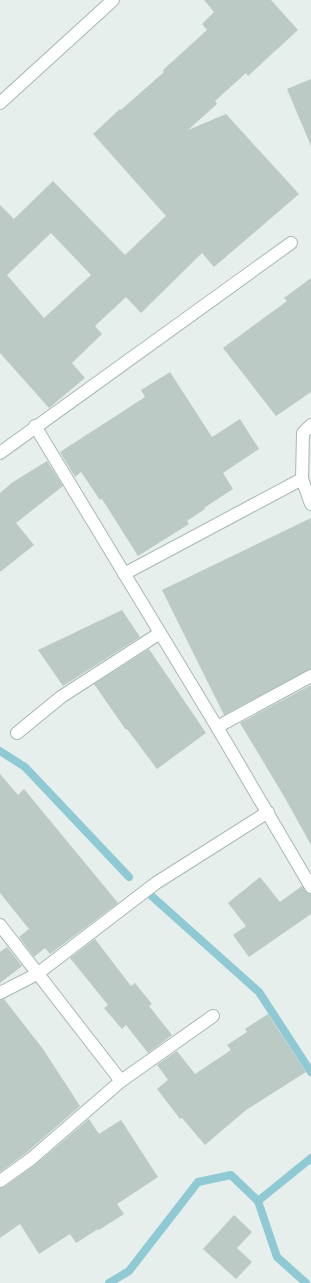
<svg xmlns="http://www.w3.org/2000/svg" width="311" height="1283" viewBox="0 0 311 1283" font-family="Ubuntu,sans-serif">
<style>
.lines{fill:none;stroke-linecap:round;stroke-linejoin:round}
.stream{stroke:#8ec9d4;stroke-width:8}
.building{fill:#bbcac4;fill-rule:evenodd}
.minor-casing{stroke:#a8b8b2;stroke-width:14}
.tertiary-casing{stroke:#a8b8b2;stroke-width:14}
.minor{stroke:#fff;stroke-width:12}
.tertiary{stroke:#fff;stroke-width:12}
</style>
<rect width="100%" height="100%" fill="#e6efeb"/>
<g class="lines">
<!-- stream -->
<g class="stream">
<path d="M 0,751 L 25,767 L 129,877"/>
<path d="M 146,891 L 259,992 L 311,1072"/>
<path d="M 258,1201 L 311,1158"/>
<path d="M 109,1283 L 129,1271 L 198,1182 L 231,1175 L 258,1201 L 277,1257 L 306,1283"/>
</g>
</g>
<!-- building -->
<g class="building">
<path d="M 204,0 L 271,0 L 298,30 L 248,76 L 246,73 L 215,101 L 217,104 L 188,130 L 226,114 L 299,194 L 214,267 L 202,253 L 141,313 L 126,297 L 95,326 L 102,334 L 72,363 L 85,378 L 49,408 L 0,353 L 0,205 L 14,219 L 53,181 L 125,255 L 166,216 L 93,134 L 120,109 L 121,110 L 164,72 L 163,70 L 207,30 L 202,24 L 214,12 ZM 51,233 L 91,275 L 44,318 L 7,275 Z"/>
<path d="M 311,79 L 311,146 L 287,89 Z"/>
<path d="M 311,278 L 311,392 L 276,416 L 223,348 L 287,301 L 284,298 Z"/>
<path d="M 170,372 L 212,437 L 240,419 L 259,449 L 223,473 L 233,489 L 204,508 L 205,509 L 187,521 L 189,524 L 138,556 L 102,499 L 100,500 L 81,472 L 75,477 L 60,452 L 145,397 L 141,390 Z"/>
<path d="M 47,461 L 63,486 L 16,523 L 34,545 L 0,572 L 0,493 L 13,482 Z"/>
<path d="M 311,518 L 311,669 L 224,715 L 162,590 Z"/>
<path d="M 122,610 L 140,637 L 63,686 L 38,650 Z"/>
<path d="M 149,649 L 206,733 L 157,769 L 127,729 L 126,730 L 94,684 Z"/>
<path d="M 311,685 L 311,845 L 285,798 L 240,723 Z"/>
<path d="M 0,774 L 18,795 L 24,789 L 118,903 L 50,954 L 45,948 L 34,957 L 19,937 L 29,929 L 0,893 Z"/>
<path d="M 260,877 L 280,902 L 302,886 L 307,893 L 311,894 L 311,914 L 249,957 L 233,935 L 246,926 L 228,903 Z"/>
<path d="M 95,939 L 131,986 L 135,983 L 152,1004 L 149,1006 L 172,1035 L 148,1053 L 126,1025 L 122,1029 L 104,1008 L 108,1005 L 70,958 Z"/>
<path d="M 7,947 L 22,966 L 0,983 L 0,952 Z"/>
<path d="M 4,999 L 43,1049 L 80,1106 L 26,1153 L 0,1172 L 0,1000 Z"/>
<path d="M 268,1014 L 306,1072 L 246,1110 L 205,1145 L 182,1118 L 180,1119 L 157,1089 L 168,1080 L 157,1065 L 177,1051 L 195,1074 L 231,1050 L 227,1045 L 247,1032 L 245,1029 Z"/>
<path d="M 89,1119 L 99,1134 L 121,1120 L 158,1177 L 117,1204 L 124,1214 L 99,1230 L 98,1229 L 76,1243 L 70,1234 L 39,1254 L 20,1224 L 0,1238 L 0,1188 L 4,1187 L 35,1165 Z"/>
<path d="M 234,1215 L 252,1232 L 237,1248 L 252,1262 L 236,1279 L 203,1249 Z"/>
</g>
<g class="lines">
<!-- minor casing -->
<g class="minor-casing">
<g id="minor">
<path d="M 311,425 L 303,433 L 302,479 L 311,504"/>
<path d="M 35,426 L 217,727 L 311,887"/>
<path d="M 0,453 L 291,243"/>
<path d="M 124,574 L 302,479"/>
<path d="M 217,727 L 311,676"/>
<path d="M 17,733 L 61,697 L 160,633"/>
<path d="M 0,925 L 121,1081"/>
<path d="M 0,993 L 37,974 L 156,883 L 268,812"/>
<path d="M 0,1181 L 31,1159 L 121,1081 L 213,1016"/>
</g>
</g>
<!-- tertiary casing -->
<g class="tertiary-casing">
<path id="tertiary" d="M 0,103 L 113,0"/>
</g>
<!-- minor -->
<use href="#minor" class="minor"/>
<!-- tertiary -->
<use href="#tertiary" class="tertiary"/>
</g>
</svg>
